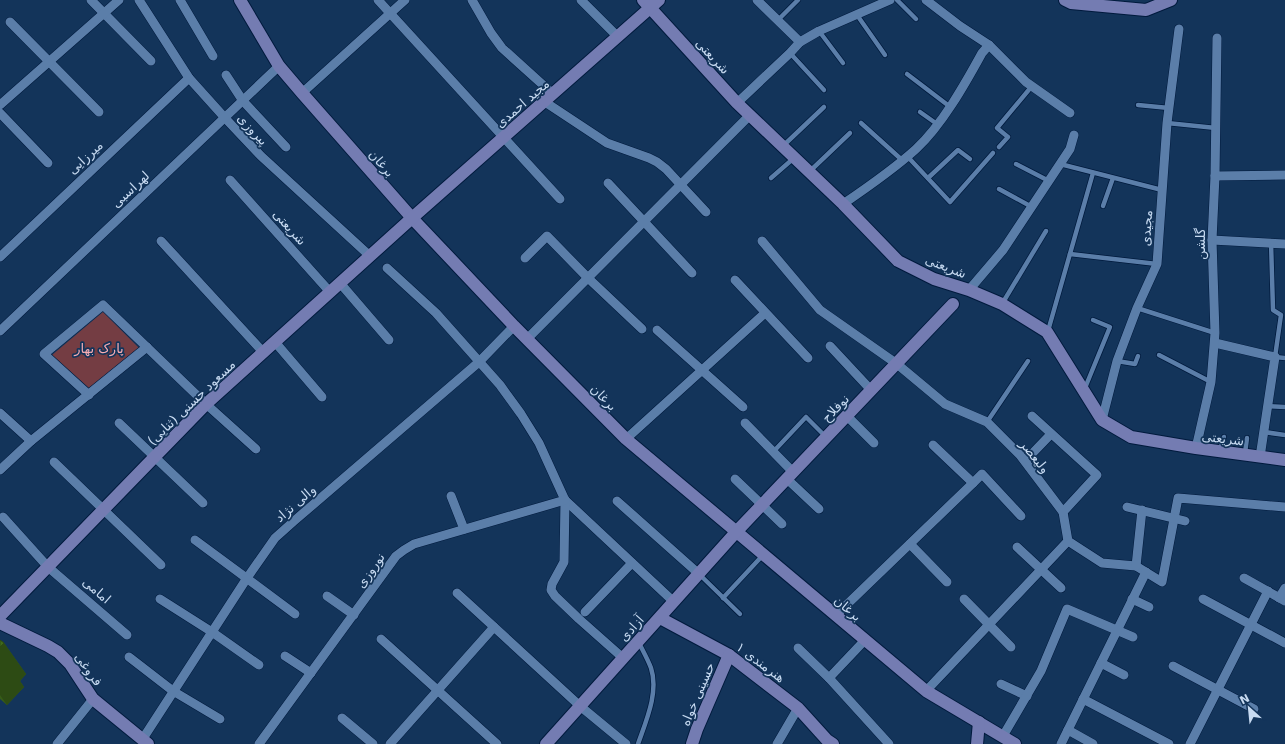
<svg xmlns="http://www.w3.org/2000/svg" width="1285" height="744" viewBox="0 0 1285 744" font-family="'DejaVu Sans',Vazirmatn,sans-serif">
<style>
.green{fill:#743d43}
.lines{fill:none;stroke-linecap:round;stroke-linejoin:round}
.lane-casing{stroke:#001a3d;stroke-width:6}
.street-casing{stroke:#001a3d;stroke-width:10}
.secondary-casing{stroke:#001a3d;stroke-width:14}
.lane{stroke:#5b7ea9;stroke-width:4.5}
.street{stroke:#5b7ea9;stroke-width:9}
.secondary{stroke:#747cb2;stroke-width:12}
.wall{fill:#375c18}
.shaded-wall{fill:#2d4b14}
.building{fill:#406b1c;stroke:#2d4b14}
.labels{text-anchor:middle;stroke-width:3.5;stroke-linejoin:round;paint-order:stroke}
.street-label{font-size:13px;fill:#c7daf1;stroke:#13345a}
.park-label{font-size:13px;fill:#f8adb3;stroke:#13345a}
</style>
<rect width="100%" height="100%" fill="#13345a"/>
<!-- green -->
<path class="green" d="M 103,312 L 139,348 L 89,388 L 52,355 Z"/>
<g class="lines">
<!-- lane casing -->
<g class="lane-casing">
<g id="lane">
<path d="M 897,0 L 916,19"/>
<path d="M 857,15 L 885,55"/>
<path d="M 778,20 L 798,0"/>
<path d="M 819,31 L 843,63"/>
<path d="M 790,53 L 824,90"/>
<path d="M 907,74 L 949,106"/>
<path d="M 1138,105 L 1169,108"/>
<path d="M 920,112 L 937,124"/>
<path d="M 861,123 L 902,160"/>
<path d="M 1167,123 L 1216,128"/>
<path d="M 784,145 L 824,107"/>
<path d="M 999,147 L 1008,137 L 997,128 L 1032,86"/>
<path d="M 907,156 L 950,202 L 993,153"/>
<path d="M 1016,164 L 1049,181"/>
<path d="M 1060,164 L 1162,190"/>
<path d="M 809,172 L 850,133"/>
<path d="M 771,178 L 794,158"/>
<path d="M 928,178 L 958,150 L 970,159"/>
<path d="M 999,189 L 1032,207"/>
<path d="M 1103,206 L 1113,178"/>
<path d="M 1271,242 L 1273,310 L 1281,315 L 1275,357 L 1285,358"/>
<path d="M 1070,254 L 1157,264"/>
<path d="M 1002,304 L 1046,231"/>
<path d="M 1137,308 L 1215,333"/>
<path d="M 1048,331 L 1093,173"/>
<path d="M 1159,355 L 1211,382"/>
<path d="M 1117,361 L 1135,364 L 1138,356"/>
<path d="M 1085,388 L 1110,327 L 1093,320"/>
<path d="M 1267,406 L 1285,407"/>
<path d="M 987,422 L 1028,361"/>
<path d="M 1264,432 L 1285,435"/>
<path d="M 1220,450 L 1224,437"/>
<path d="M 774,451 L 806,417 L 825,436"/>
<path d="M 1245,453 L 1247,438"/>
<path d="M 699,574 L 740,614"/>
<path d="M 723,598 L 763,555"/>
<path d="M 638,744 C 646,721 659,692 651,668 C 648,660 643,651 639,643"/>
</g>
</g>
<!-- street casing -->
<g class="street-casing">
<g id="street">
<path d="M 91,0 L 151,61"/>
<path d="M 139,0 L 189,78 L 225,118 L 261,156 L 370,256"/>
<path d="M 180,0 L 213,56"/>
<path d="M 378,0 L 560,199"/>
<path d="M 472,0 L 491,33 L 502,48 L 553,94"/>
<path d="M 581,0 L 618,37"/>
<path d="M 757,0 L 800,42"/>
<path d="M 926,0 L 960,26 L 989,45 L 1026,82 L 1070,113"/>
<path d="M 10,22 L 99,112"/>
<path d="M 226,75 L 243,101 L 286,147"/>
<path d="M 302,93 L 405,0"/>
<path d="M 545,102 L 607,143 L 649,158 L 657,162 L 666,169 L 706,212"/>
<path d="M 737,103 L 790,53 L 800,42 L 819,31 L 890,0"/>
<path d="M 0,105 L 119,0"/>
<path d="M 0,113 L 48,163"/>
<path d="M 1215,176 L 1285,175"/>
<path d="M 230,180 L 330,292"/>
<path d="M 608,183 L 692,273"/>
<path d="M 843,204 C 868,187 894,169 916,149 C 942,125 965,84 982,53 L 989,45"/>
<path d="M 1212,240 L 1285,244"/>
<path d="M 161,241 L 263,352"/>
<path d="M 762,241 L 820,310 L 897,364 L 945,404 L 987,422 L 1020,455 L 1063,512 L 1068,541 L 1102,563 L 1136,566 L 1162,582 L 1178,498 L 1285,507"/>
<path d="M 0,257 L 189,78"/>
<path d="M 525,258 L 547,236 L 588,278 L 642,329"/>
<path d="M 387,268 L 436,313 L 500,385 L 521,414 L 539,443 L 565,500 L 674,602"/>
<path d="M 735,280 L 808,358"/>
<path d="M 340,283 L 389,340"/>
<path d="M 969,290 L 1003,250 L 1070,149 L 1074,135"/>
<path d="M 657,330 L 743,407"/>
<path d="M 0,331 L 279,66"/>
<path d="M 527,339 L 750,115"/>
<path d="M 275,342 L 322,397"/>
<path d="M 1215,343 L 1275,357 L 1260,457"/>
<path d="M 830,346 L 871,390"/>
<path d="M 89,395 L 44,354 L 103,305 L 206,404 L 256,449"/>
<path d="M 0,413 L 31,441"/>
<path d="M 847,416 L 874,443"/>
<path d="M 1032,416 L 1097,475 L 1063,512"/>
<path d="M 1102,420 L 1117,361 L 1137,308 L 1157,264 L 1167,123 L 1179,29"/>
<path d="M 119,423 L 203,503"/>
<path d="M 745,423 L 793,472"/>
<path d="M 626,439 L 765,313"/>
<path d="M 933,445 L 973,483 L 982,474 L 1021,516"/>
<path d="M 1196,448 L 1211,382 L 1215,333 L 1212,240 L 1215,176 L 1217,38"/>
<path d="M 1025,461 L 1051,434"/>
<path d="M 54,462 L 161,565"/>
<path d="M 0,470 L 31,441 L 147,347"/>
<path d="M 735,479 L 782,524"/>
<path d="M 787,479 L 819,509"/>
<path d="M 451,496 L 464,529"/>
<path d="M 565,500 L 564,562 L 552,584 L 551,590 L 555,596 L 579,619 L 623,658"/>
<path d="M 617,501 L 699,574"/>
<path d="M 1127,507 L 1185,521"/>
<path d="M 3,517 L 48,567 L 127,635"/>
<path d="M 195,540 L 295,614"/>
<path d="M 910,544 L 947,582"/>
<path d="M 1017,547 L 1061,588"/>
<path d="M 1136,566 L 1142,510"/>
<path d="M 1244,578 L 1285,601"/>
<path d="M 457,593 L 580,706 L 626,744"/>
<path d="M 327,596 L 354,615"/>
<path d="M 1279,598 L 1285,588"/>
<path d="M 160,599 L 212,632 L 259,665"/>
<path d="M 964,599 L 1011,647"/>
<path d="M 1132,599 L 1149,607"/>
<path d="M 1203,599 L 1285,643"/>
<path d="M 585,612 L 632,563"/>
<path d="M 836,615 L 973,483"/>
<path d="M 381,639 L 497,744"/>
<path d="M 798,648 L 829,678 L 889,744"/>
<path d="M 285,656 L 311,673"/>
<path d="M 129,657 L 173,691 L 220,719"/>
<path d="M 1101,663 L 1124,675"/>
<path d="M 1173,666 L 1254,709"/>
<path d="M 829,678 L 865,640"/>
<path d="M 1001,684 L 1027,696"/>
<path d="M 926,691 L 1068,541"/>
<path d="M 1083,699 L 1169,744"/>
<path d="M 342,718 L 373,744"/>
<path d="M 1068,730 L 1093,744"/>
<path d="M 1003,736 L 1041,671 L 1067,609 L 1133,637"/>
<path d="M 142,740 L 247,578 L 275,538 L 294,521 L 479,362 L 514,326"/>
<path d="M 57,744 L 93,699"/>
<path d="M 259,744 L 396,556 L 404,550 L 414,544 L 565,500"/>
<path d="M 390,744 L 494,627"/>
<path d="M 777,744 L 798,708"/>
<path d="M 1061,744 L 1146,572"/>
<path d="M 1190,744 L 1268,591"/>
</g>
</g>
<!-- secondary casing -->
<g class="secondary-casing">
<g id="secondary">
<path d="M 240,0 L 279,66 L 302,93 L 412,218 L 514,326 L 626,439 L 926,691 L 1015,744"/>
<path d="M 643,0 L 737,103 L 843,204 L 898,261 L 934,279 L 969,290 L 1002,304 L 1047,332 L 1102,420 L 1131,437 L 1196,448 L 1285,460"/>
<path d="M 1065,0 L 1071,3 L 1146,10 L 1171,0"/>
<path d="M 0,616 L 206,404 L 412,218 L 659,0"/>
<path d="M 660,618 L 729,655 L 798,708 L 827,740 L 833,744"/>
<path d="M 0,623 L 48,646 L 58,652 L 70,664 L 93,699 L 148,744"/>
<path d="M 546,744 L 737,531 L 953,304"/>
<path d="M 692,744 L 697,729 L 729,655"/>
<path d="M 977,744 L 979,722"/>
</g>
</g>
<!-- lane -->
<use href="#lane" class="lane"/>
<!-- street -->
<use href="#street" class="street"/>
<!-- secondary -->
<use href="#secondary" class="secondary"/>
</g>
<!-- wall -->
<path class="wall" d="M 0,640 L 4,643 L 26,674 L 20,681 L 24,687 L 7,705 L 0,699 Z"/>
<!-- shaded-wall -->
<path class="shaded-wall" d="M 4,643 L 26,674 L 20,681 L 24,687 L 7,705 L 0,695 L 0,647 Z"/>
<!-- building -->
<path class="building" d="M 0,640 L 4,643 L 0,647 Z"/>
<g class="labels">
<!-- street labels -->
<g class="street-label">
<text transform="translate(713 56) rotate(47)" y="5">شریعتی</text>
<text transform="translate(522 103) rotate(-41)" y="5">مجید احمدی</text>
<text transform="translate(253 129) rotate(47)" y="5">پیروزی</text>
<text transform="translate(85 157) rotate(-43)" y="5">میرزایی</text>
<text transform="translate(382 163) rotate(49)" y="5">برغان</text>
<text transform="translate(130 189) rotate(-43)" y="5">لهراسبی</text>
<text transform="translate(290 227) rotate(48)" y="5">شریعتی</text>
<text transform="translate(1146 228) rotate(-86)" y="5">مجیدی</text>
<text transform="translate(1200 244) rotate(-90)" y="5">گلشن</text>
<text transform="translate(946 266) rotate(21)" y="5">شریعتی</text>
<text transform="translate(604 397) rotate(45)" y="5">برغان</text>
<text transform="translate(191 402) rotate(-44)" y="5">مسعود حسنی (ثنایی)</text>
<text transform="translate(835 408) rotate(-46)" y="5">نوفلاح</text>
<text transform="translate(1223 438) rotate(7)" y="5">شریعتی</text>
<text transform="translate(1035 456) rotate(51)" y="5">ولیعصر</text>
<text transform="translate(295 503) rotate(-41)" y="5">والی نژاد</text>
<text transform="translate(370 570) rotate(-55)" y="5">نوروزی</text>
<text transform="translate(97 590) rotate(41)" y="5">امامی</text>
<text transform="translate(848 608) rotate(40)" y="5">برغان</text>
<text transform="translate(631 628) rotate(-48)" y="5">آزادی</text>
<text transform="translate(761 662) rotate(37)" y="5">هنرمندی ۱</text>
<text transform="translate(89 669) rotate(54)" y="5">فروغی</text>
<text transform="translate(697 694) rotate(-67)" y="5">حسینی خواه</text>
</g>
<!-- park labels -->
<g class="park-label">
<text x="99" y="353">پارک‌ بهار</text>
</g>
</g>
<!-- north arrow -->
<g transform="translate(1249 708) rotate(333)" stroke="#13345a" stroke-width="3" paint-order="stroke">
<path d="M0-3L7 15L0 10L-7 15Z" fill="#c7daf1"/>
<text y="-6" font-size="11" font-weight="bold" text-anchor="middle" fill="#c7daf1">N</text>
</g>
</svg>
